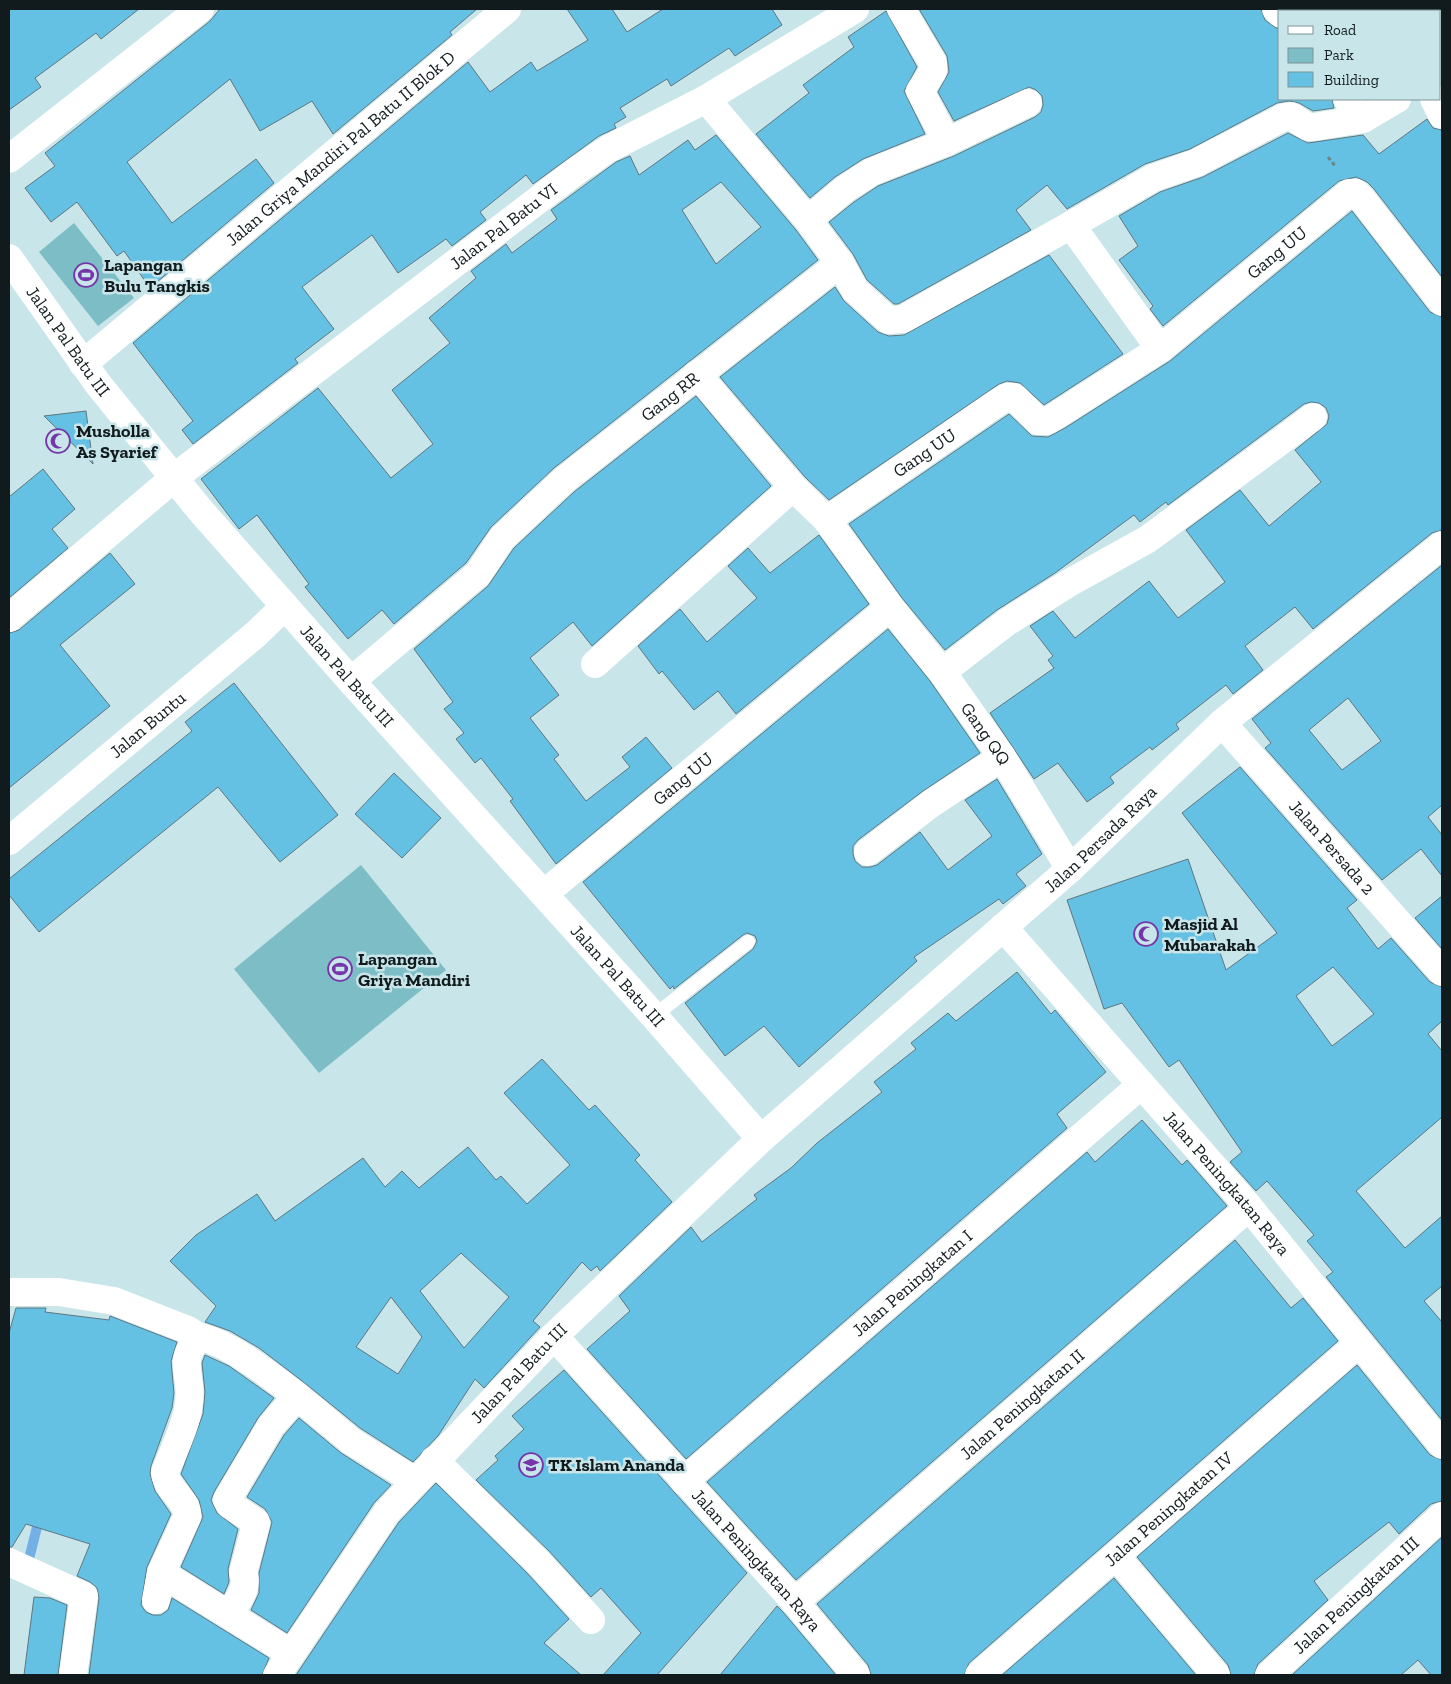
<svg xmlns="http://www.w3.org/2000/svg" width="1451" height="1684" viewBox="0 0 1451 1684" font-family="'Zilla Slab',serif">
<style>
.green{fill:#7dbdc6}
.lines{fill:none;stroke-linecap:round;stroke-linejoin:round}
.stream{stroke:#72b0e6;stroke-width:10}
.building{fill:#65c1e4;stroke:#5e7680;fill-rule:evenodd}
.path{stroke:#708386;stroke-width:3;stroke-dasharray:4 2.5;stroke-linecap:butt}
.lane{stroke:#fff;stroke-width:14}
.street{stroke:#fff;stroke-width:28}
.secondary{stroke:#fff;stroke-width:28}
.labels{text-anchor:middle;stroke-width:5;stroke-linejoin:round;paint-order:stroke}
.street-label{font-size:18px;fill:#111b1d;stroke:#c8e5e9}
.poi-label{font-size:18px;font-weight:bold;fill:#111b1d;stroke:#c8e5e9;text-anchor:start}
</style>
<rect width="100%" height="100%" fill="#c8e5e9"/>
<!-- green -->
<g class="green">
<path d="M 74,223 L 134,298 L 98,326 L 39,252 Z"/>
<path d="M 361,865 L 446,970 L 319,1073 L 234,969 Z"/>
</g>
<g class="lines">
<!-- stream -->
<path class="stream" d="M 27,1567 L 40,1515"/>
</g>
<!-- building -->
<g class="building">
<path d="M 9,9 L 139,9 L 101,39 L 96,33 L 35,78 L 41,87 L 9,110 Z"/>
<path d="M 220,9 L 477,9 L 450,32 L 452,35 L 333,134 L 312,101 L 260,131 L 230,79 L 127,162 L 172,223 L 256,159 L 274,183 L 150,288 L 124,251 L 117,256 L 77,202 L 51,222 L 25,188 L 55,166 L 45,153 L 210,21 Z"/>
<path d="M 567,9 L 612,9 L 627,32 L 663,9 L 772,9 L 782,25 L 735,56 L 729,48 L 671,86 L 667,79 L 620,108 L 626,117 L 614,124 L 616,128 L 599,136 L 533,184 L 526,175 L 480,212 L 486,220 L 452,246 L 446,239 L 398,273 L 372,235 L 302,287 L 334,329 L 295,359 L 298,363 L 193,444 L 182,430 L 193,421 L 133,343 L 468,62 L 490,92 L 531,62 L 537,71 L 588,40 Z"/>
<path d="M 919,9 L 1261,9 L 1265,20 L 1276,28 L 1280,28 L 1280,99 L 1332,99 L 1334,108 L 1313,111 L 1299,103 L 1289,101 L 1277,103 L 1190,149 L 1145,164 L 1067,209 L 1047,185 L 1016,210 L 1031,230 L 898,304 L 894,304 L 867,280 L 853,254 L 829,222 L 854,202 L 878,186 L 954,156 L 1035,117 L 1041,112 L 1043,105 L 1042,96 L 1036,90 L 1029,87 L 954,121 L 938,92 L 949,72 L 947,56 Z"/>
<path d="M 886,11 L 917,67 L 904,91 L 925,134 L 863,159 L 835,177 L 810,198 L 756,134 L 809,93 L 803,85 L 854,47 L 848,37 Z"/>
<path d="M 1427,119 L 1433,128 L 1442,130 L 1442,277 L 1374,189 L 1367,182 L 1356,177 L 1339,181 L 1163,326 L 1150,309 L 1153,306 L 1119,260 L 1138,246 L 1119,216 L 1160,192 L 1203,177 L 1288,133 L 1308,143 L 1363,135 L 1379,154 Z"/>
<path d="M 716,135 L 796,230 L 818,260 L 554,468 L 491,527 L 466,563 L 394,624 L 382,610 L 348,639 L 305,587 L 309,584 L 257,515 L 239,529 L 201,479 L 318,388 L 391,478 L 433,444 L 392,390 L 450,343 L 429,318 L 476,278 L 471,271 L 506,244 L 512,253 L 557,219 L 551,210 L 616,162 L 630,156 L 639,175 L 688,140 L 695,150 ZM 721,182 L 761,227 L 716,264 L 682,210 Z"/>
<path d="M 1352,211 L 1430,312 L 1442,317 L 1442,530 L 1432,533 L 1313,629 L 1295,607 L 1245,646 L 1263,670 L 1233,694 L 1226,685 L 1176,724 L 1179,729 L 1152,750 L 1150,747 L 1110,777 L 1114,783 L 1087,802 L 1058,763 L 1034,779 L 990,713 L 1054,668 L 1048,660 L 1053,656 L 1030,626 L 1053,611 L 1075,638 L 1149,581 L 1178,618 L 1186,612 L 1225,582 L 1186,530 L 1240,490 L 1269,526 L 1321,482 L 1295,450 L 1327,424 L 1329,416 L 1326,408 L 1319,403 L 1311,402 L 1304,404 L 1168,505 L 1166,502 L 1140,522 L 1134,515 L 1055,573 L 997,610 L 945,650 L 902,598 L 849,524 L 1009,414 L 1032,436 L 1048,437 L 1065,428 L 1170,361 Z"/>
<path d="M 1049,255 L 1123,354 L 1044,405 L 1020,383 L 1007,381 L 999,384 L 829,500 L 805,477 L 720,377 L 835,287 L 844,301 L 878,332 L 889,336 L 904,335 Z"/>
<path d="M 696,396 L 771,486 L 592,646 L 573,622 L 530,658 L 559,695 L 530,718 L 559,755 L 554,759 L 586,801 L 630,767 L 622,757 L 646,737 L 672,768 L 556,864 L 510,801 L 513,799 L 481,758 L 475,763 L 456,739 L 464,733 L 444,709 L 453,702 L 414,649 L 488,586 L 514,548 L 574,492 Z"/>
<path d="M 86,411 L 93,464 L 44,416 Z"/>
<path d="M 43,469 L 75,509 L 52,529 L 68,548 L 9,598 L 9,497 Z"/>
<path d="M 819,535 L 869,604 L 736,714 L 718,691 L 694,710 L 662,671 L 659,674 L 638,646 L 680,609 L 707,642 L 757,598 L 728,566 L 748,548 L 770,573 Z"/>
<path d="M 110,553 L 135,584 L 60,645 L 110,706 L 9,788 L 9,633 L 19,630 Z"/>
<path d="M 1442,565 L 1442,805 L 1428,817 L 1442,835 L 1442,876 L 1421,849 L 1382,880 L 1265,748 L 1271,743 L 1252,719 ZM 1348,698 L 1381,741 L 1342,770 L 1309,730 Z"/>
<path d="M 888,629 L 930,681 L 980,753 L 923,791 L 858,840 L 853,846 L 853,854 L 855,861 L 862,867 L 870,867 L 877,865 L 920,832 L 948,870 L 992,836 L 965,800 L 997,779 L 1042,854 L 1016,874 L 1026,886 L 1003,904 L 999,899 L 914,957 L 917,961 L 799,1067 L 764,1026 L 725,1056 L 685,1003 L 753,949 L 757,941 L 755,936 L 747,933 L 743,935 L 674,989 L 673,986 L 670,989 L 583,882 Z"/>
<path d="M 234,683 L 338,815 L 280,862 L 218,787 L 39,932 L 9,895 L 9,879 L 192,731 L 185,722 Z"/>
<path d="M 1240,767 L 1357,900 L 1347,908 L 1378,949 L 1391,938 L 1430,982 L 1442,987 L 1442,1021 L 1428,1034 L 1442,1051 L 1442,1117 L 1356,1191 L 1405,1248 L 1442,1216 L 1442,1286 L 1424,1301 L 1442,1322 L 1442,1420 L 1326,1277 L 1333,1272 L 1307,1241 L 1314,1235 L 1267,1181 L 1256,1191 L 1230,1162 L 1242,1152 L 1179,1060 L 1169,1067 L 1122,1003 L 1104,1009 L 1067,900 L 1188,859 L 1226,970 L 1277,933 L 1182,813 ZM 1333,967 L 1374,1014 L 1332,1046 L 1296,996 Z"/>
<path d="M 394,773 L 441,818 L 402,858 L 355,814 Z"/>
<path d="M 1442,896 L 1442,949 L 1415,918 Z"/>
<path d="M 1017,972 L 1051,1014 L 1055,1010 L 1106,1072 L 1057,1114 L 1067,1128 L 686,1459 L 587,1349 L 630,1311 L 619,1296 L 691,1227 L 702,1242 L 757,1199 L 754,1195 L 791,1168 L 817,1143 L 882,1092 L 874,1082 L 916,1049 L 911,1043 L 948,1013 L 956,1021 Z"/>
<path d="M 542,1059 L 589,1110 L 595,1105 L 640,1155 L 635,1160 L 672,1202 L 600,1271 L 597,1266 L 591,1271 L 582,1262 L 533,1321 L 540,1327 L 484,1388 L 475,1379 L 438,1436 L 413,1462 L 360,1428 L 306,1384 L 259,1348 L 230,1331 L 205,1322 L 216,1306 L 170,1261 L 196,1235 L 257,1194 L 275,1221 L 363,1158 L 385,1187 L 402,1171 L 419,1188 L 468,1147 L 496,1180 L 501,1176 L 527,1204 L 570,1165 L 504,1093 ZM 461,1253 L 509,1297 L 464,1348 L 420,1291 ZM 391,1297 L 422,1337 L 398,1374 L 356,1347 Z"/>
<path d="M 1142,1120 L 1182,1165 L 1187,1160 L 1227,1206 L 796,1580 L 707,1482 L 1087,1152 L 1095,1162 Z"/>
<path d="M 1235,1240 L 1291,1308 L 1303,1298 L 1338,1341 L 969,1663 L 964,1675 L 871,1675 L 868,1665 L 817,1604 Z"/>
<path d="M 16,1308 L 46,1308 L 45,1312 L 109,1320 L 110,1316 L 177,1342 L 171,1361 L 174,1393 L 172,1408 L 151,1466 L 150,1474 L 155,1491 L 171,1514 L 147,1567 L 141,1605 L 146,1612 L 153,1615 L 161,1615 L 168,1610 L 172,1598 L 269,1658 L 262,1675 L 89,1675 L 99,1598 L 97,1588 L 90,1582 L 77,1576 L 90,1544 L 26,1524 L 12,1547 L 9,1547 L 9,1333 Z"/>
<path d="M 205,1355 L 229,1366 L 274,1398 L 258,1418 L 214,1492 L 211,1500 L 217,1513 L 238,1529 L 228,1569 L 229,1582 L 224,1594 L 181,1567 L 203,1517 L 199,1500 L 181,1474 L 203,1414 L 205,1392 L 202,1363 Z"/>
<path d="M 1357,1365 L 1430,1455 L 1442,1460 L 1442,1501 L 1431,1504 L 1399,1534 L 1389,1522 L 1314,1581 L 1328,1600 L 1258,1664 L 1254,1675 L 1231,1675 L 1228,1665 L 1137,1557 Z"/>
<path d="M 564,1370 L 747,1573 L 657,1675 L 603,1675 L 641,1633 L 601,1588 L 591,1597 L 549,1551 L 476,1480 L 498,1460 L 495,1456 L 524,1429 L 512,1416 Z"/>
<path d="M 299,1418 L 341,1453 L 391,1485 L 374,1503 L 287,1633 L 251,1610 L 259,1593 L 259,1573 L 272,1522 L 265,1509 L 247,1497 L 284,1435 Z"/>
<path d="M 436,1483 L 527,1573 L 569,1619 L 544,1643 L 581,1675 L 296,1675 L 399,1522 Z"/>
<path d="M 1442,1537 L 1442,1675 L 1431,1675 L 1418,1660 L 1401,1675 L 1292,1675 Z"/>
<path d="M 1114,1578 L 1196,1675 L 1002,1675 Z"/>
<path d="M 34,1597 L 50,1598 L 67,1605 L 58,1675 L 24,1675 Z"/>
<path d="M 777,1606 L 783,1612 L 836,1675 L 720,1675 Z"/>
</g>
<g class="lines">
<!-- path -->
<path class="path" d="M 1328,157 L 1336,167"/>
<!-- lane -->
<path class="lane" d="M 654,1016 L 748,942"/>
<!-- street -->
<g class="street">
<path d="M 901,9 L 933,63 L 933,71 L 920,91 L 947,142"/>
<path d="M 1276,9 L 1280,13"/>
<path d="M 706,99 L 808,220 L 840,263 L 855,290 L 888,320 L 903,319 L 1071,225"/>
<path d="M 1347,99 L 1363,119"/>
<path d="M 1434,99 L 1442,115"/>
<path d="M 9,159 L 200,9"/>
<path d="M 808,220 L 845,189 L 871,172 L 947,142 L 1028,103"/>
<path d="M 1160,349 L 1071,225 L 1153,178 L 1196,163 L 1284,117 L 1291,116 L 1308,127 L 1314,127 L 1363,119 L 1397,99"/>
<path id="s1" d="M 83,364 L 507,9"/>
<path d="M 697,374 L 793,487"/>
<path id="s2" d="M 890,607 L 942,672 L 1002,757 L 1070,869"/>
<path id="s3" d="M 9,618 L 175,477 L 576,171 L 608,149 L 706,99 L 855,9"/>
<path d="M 595,664 L 793,487 L 827,520"/>
<path d="M 942,672 L 1007,622 L 1069,583 L 1148,539 L 1313,417"/>
<path id="s4" d="M 351,681 L 478,574 L 502,538 L 564,480 L 840,263"/>
<path id="s5" d="M 1222,723 L 1442,972"/>
<path id="s6" d="M 9,841 L 256,634 L 285,606"/>
<path d="M 868,852 L 932,803 L 1002,757"/>
<path id="s7" d="M 545,893 L 890,607 L 827,520 L 997,403 L 1007,397 L 1014,397 L 1038,421 L 1047,421 L 1057,415 L 1160,349 L 1349,193 L 1356,193 L 1362,199 L 1442,302"/>
<path d="M 9,1292 L 59,1292 L 114,1301 L 188,1330 L 199,1337"/>
<path id="s8" d="M 554,1336 L 795,1602 L 856,1675"/>
<path d="M 434,1460 L 538,1562 L 591,1620"/>
<path id="s9" d="M 684,1481 L 1141,1085"/>
<path d="M 1116,1556 L 1216,1675"/>
<path d="M 9,1562 L 84,1596 L 73,1675"/>
<path d="M 161,1573 L 229,1615"/>
<path d="M 156,1600 L 161,1573 L 187,1517 C 189,1500 166,1491 165,1472 C 173,1452 187,1424 189,1403 C 193,1375 176,1362 199,1337 C 229,1342 272,1377 297,1396"/>
<path id="s10" d="M 795,1602 L 1249,1207"/>
<path d="M 290,1653 L 229,1615 C 236,1603 250,1587 243,1573 L 256,1524 L 256,1522 L 230,1505 L 227,1500 L 271,1426 L 297,1396 L 351,1441 L 415,1481"/>
<path id="s11" d="M 979,1675 L 1359,1343"/>
<path id="s12" d="M 1269,1675 L 1442,1516"/>
</g>
<!-- secondary -->
<g class="secondary">
<path id="s13" d="M 9,258 L 98,384 L 200,510 L 351,681 L 654,1016 L 761,1139"/>
<path id="s14" d="M 1003,927 L 1249,1207 L 1442,1445"/>
<path id="s15" d="M 277,1675 L 387,1512 L 554,1336 L 761,1139 L 1070,869 L 1222,723 L 1442,545"/>
</g>
</g>
<!-- icons -->
<defs>
<g id="stadium-ring" transform="scale(1.25)"><circle r="9.5" fill="#c8e5e9" stroke="#7635a9" stroke-width="1.5"/><path d="M0-5a6.5 5 0 1 0 0 10a6.5 5 0 1 0 0-10ZM-3.5-1.8h7v3.6h-7Z" fill="#7635a9"/></g>
<g id="mosque-ring" transform="scale(1.25)"><circle r="9.5" fill="#c8e5e9" stroke="#7635a9" stroke-width="1.5"/><path d="M3.5-4.9A6 6 0 1 0 3.5 4.9A5 5 0 1 1 3.5-4.9Z" fill="#7635a9"/></g>
<g id="school-ring" transform="scale(1.25)"><circle r="9.5" fill="#c8e5e9" stroke="#7635a9" stroke-width="1.5"/><path d="M0-5L7-2L0 1L-7-2ZM-4 1L0 2.5L4 1V4Q0 6-4 4Z" fill="#7635a9"/></g>
</defs>
<g fill-rule="evenodd">
<use href="#stadium-ring" x="86" y="275"/>
<use href="#mosque-ring" x="58" y="441"/>
<use href="#mosque-ring" x="1146" y="934"/>
<use href="#stadium-ring" x="340" y="969"/>
<use href="#school-ring" x="531" y="1465"/>
</g>
<g class="labels">
<!-- street labels -->
<g class="street-label">
<text dy="6" stroke="none"><textPath href="#s1" startOffset="336">Jalan Griya Mandiri Pal Batu II Blok D</textPath></text>
<text dy="6" stroke="none"><textPath href="#s3" startOffset="631">Jalan Pal Batu VI</textPath></text>
<text dy="6" stroke="none"><textPath href="#s7" startOffset="1109">Gang UU</textPath></text>
<text dy="6" stroke="none"><textPath href="#s13" startOffset="102">Jalan Pal Batu III</textPath></text>
<text dy="6" stroke="none"><textPath href="#s4" startOffset="429">Gang RR</textPath></text>
<text dy="6" stroke="none"><textPath href="#s7" startOffset="674">Gang UU</textPath></text>
<text dy="6" stroke="none"><textPath href="#s13" startOffset="538">Jalan Pal Batu III</textPath></text>
<text dy="6" stroke="none"><textPath href="#s6" startOffset="181">Jalan Buntu</textPath></text>
<text dy="6" stroke="none"><textPath href="#s2" startOffset="159">Gang QQ</textPath></text>
<text dy="6" stroke="none"><textPath href="#s7" startOffset="179">Gang UU</textPath></text>
<text dy="6" stroke="none"><textPath href="#s15" startOffset="1178">Jalan Persada Raya</textPath></text>
<text dy="6" stroke="none"><textPath href="#s5" startOffset="166">Jalan Persada 2</textPath></text>
<text dy="6" stroke="none"><textPath href="#s13" startOffset="942">Jalan Pal Batu III</textPath></text>
<text dy="6" stroke="none"><textPath href="#s14" startOffset="340">Jalan Peningkatan Raya</textPath></text>
<text dy="6" stroke="none"><textPath href="#s9" startOffset="302">Jalan Peningkatan I</textPath></text>
<text dy="6" stroke="none"><textPath href="#s15" startOffset="388">Jalan Pal Batu III</textPath></text>
<text dy="6" stroke="none"><textPath href="#s10" startOffset="301">Jalan Peningkatan II</textPath></text>
<text dy="6" stroke="none"><textPath href="#s11" startOffset="252">Jalan Peningkatan IV</textPath></text>
<text dy="6" stroke="none"><textPath href="#s8" startOffset="302">Jalan Peningkatan Raya</textPath></text>
<text dy="6" stroke="none"><textPath href="#s12" startOffset="118">Jalan Peningkatan III</textPath></text>
</g>
<!-- poi labels -->
<g class="poi-label">
<text x="104" y="271">Lapangan<tspan x="104" dy="21">Bulu Tangkis</tspan></text>
<text x="76" y="437">Musholla<tspan x="76" dy="21">As Syarief</tspan></text>
<text x="1164" y="930">Masjid Al<tspan x="1164" dy="21">Mubarakah</tspan></text>
<text x="358" y="965">Lapangan<tspan x="358" dy="21">Griya Mandiri</tspan></text>
<text x="548" y="1471">TK Islam Ananda</text>
</g>
</g>
<!-- border -->
<rect width="1451" height="1684" fill="none" stroke="#111b1d" stroke-width="20"/>
<!-- legend -->
<rect x="1278" y="10" width="162" height="90" fill="#c8e5e9" stroke="#7f9497"/>
<rect x="1288" y="26" width="25" height="8" fill="#ffffff" stroke="#7f9497"/>
<text x="1324" y="35" font-size="15" fill="#111b1d">Road</text>
<rect x="1288" y="48" width="25" height="15" fill="#7dbdc6" stroke="#7f9497"/>
<text x="1324" y="60" font-size="15" fill="#111b1d">Park</text>
<rect x="1288" y="72" width="25" height="15" fill="#65c1e4" stroke="#7f9497"/>
<text x="1324" y="85" font-size="15" fill="#111b1d">Building</text>
</svg>
